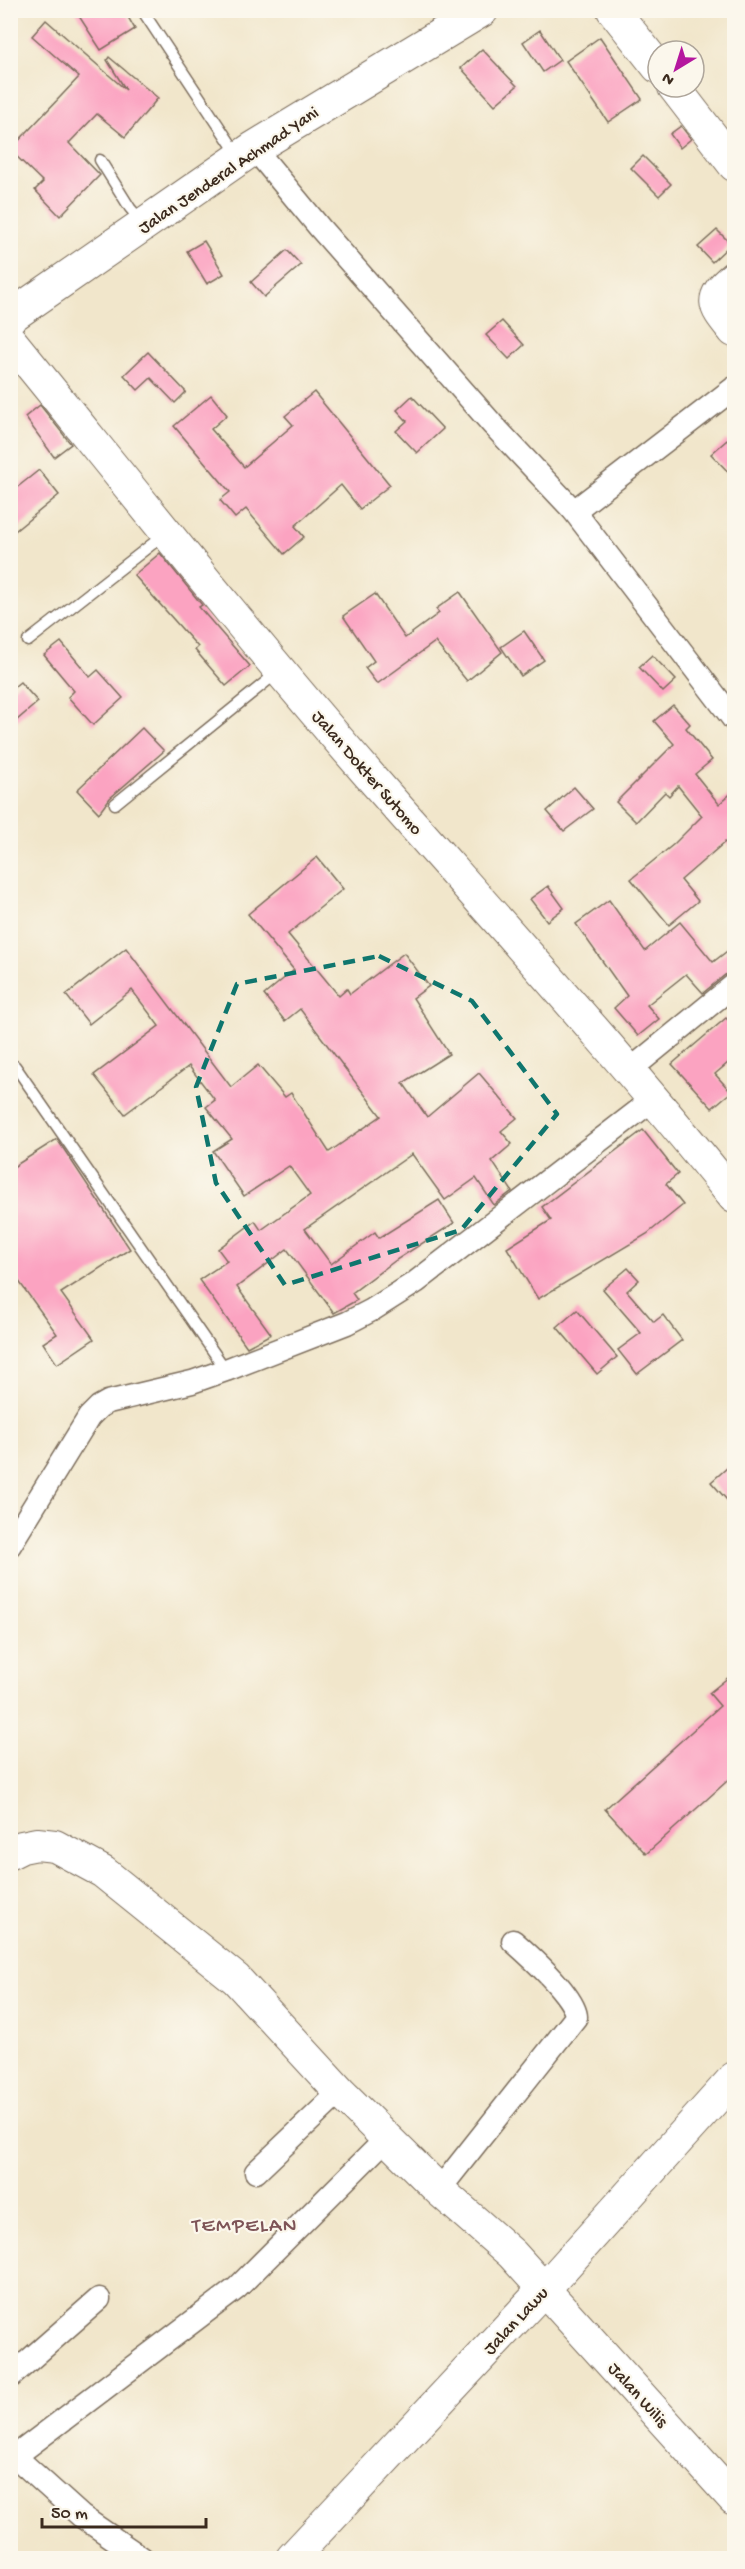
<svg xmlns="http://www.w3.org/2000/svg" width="745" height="2569" viewBox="0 0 745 2569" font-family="'Gochi Hand',sans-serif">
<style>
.building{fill:#fba3c1}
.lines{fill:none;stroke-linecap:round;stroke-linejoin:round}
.lane-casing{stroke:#7b6c5b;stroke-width:13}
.street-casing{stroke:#7b6c5b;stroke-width:25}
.secondary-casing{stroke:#7b6c5b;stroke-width:34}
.highway-casing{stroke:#7b6c5b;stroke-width:35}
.lane{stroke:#fff;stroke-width:10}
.street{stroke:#fff;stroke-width:22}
.secondary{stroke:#fff;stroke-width:32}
.highway{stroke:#fff;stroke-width:33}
.marked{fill:none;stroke:#0f766e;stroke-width:4.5;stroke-dasharray:12 8;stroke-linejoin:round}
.labels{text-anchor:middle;stroke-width:4.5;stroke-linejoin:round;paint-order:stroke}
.street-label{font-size:18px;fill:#3b2a1e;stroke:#fbf7ec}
.quarter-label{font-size:21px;letter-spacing:1.5px;fill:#7e5457;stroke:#fbf7ec}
</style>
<rect width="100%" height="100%" fill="#fbf7ec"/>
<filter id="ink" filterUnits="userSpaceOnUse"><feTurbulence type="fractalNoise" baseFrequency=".0167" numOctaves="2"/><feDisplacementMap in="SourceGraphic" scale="12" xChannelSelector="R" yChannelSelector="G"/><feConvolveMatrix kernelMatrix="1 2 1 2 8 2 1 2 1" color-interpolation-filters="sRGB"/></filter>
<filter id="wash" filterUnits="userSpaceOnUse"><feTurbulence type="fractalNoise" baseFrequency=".008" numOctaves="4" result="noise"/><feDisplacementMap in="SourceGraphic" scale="24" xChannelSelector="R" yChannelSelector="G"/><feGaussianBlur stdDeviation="1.35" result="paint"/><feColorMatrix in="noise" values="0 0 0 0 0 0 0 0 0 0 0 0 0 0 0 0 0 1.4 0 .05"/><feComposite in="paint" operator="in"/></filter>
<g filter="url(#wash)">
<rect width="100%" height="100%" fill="#f1e6cb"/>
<g id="blocks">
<!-- building -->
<g class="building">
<path d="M 75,10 L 124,10 L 135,29 L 101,50 Z"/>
<path d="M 46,20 L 126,90 L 107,60 L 109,57 L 158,98 L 125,137 L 97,114 L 69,143 L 100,175 L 60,216 L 35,190 L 43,182 L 10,150 L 79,77 L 32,36 Z"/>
<path d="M 540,30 L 560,60 L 543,72 L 523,42 Z"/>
<path d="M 600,37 L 642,99 L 608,122 L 566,61 Z"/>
<path d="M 482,49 L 517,86 L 495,105 L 461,68 Z"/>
<path d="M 681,126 L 691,139 L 680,148 L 670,134 Z"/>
<path d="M 643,156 L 671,184 L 659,196 L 631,168 Z"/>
<path d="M 717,230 L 731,244 L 712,262 L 698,247 Z"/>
<path d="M 204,241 L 224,274 L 207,284 L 187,251 Z"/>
<path d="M 287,250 L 301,265 L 264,297 L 251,282 Z"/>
<path d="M 502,321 L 524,345 L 509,359 L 486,335 Z"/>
<path d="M 148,352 L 186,392 L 175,403 L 151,378 L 138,390 L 124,375 Z"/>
<path d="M 314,392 L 390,485 L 360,509 L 341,485 L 295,526 L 304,537 L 284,554 L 246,509 L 235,518 L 220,500 L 230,492 L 174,426 L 211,395 L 227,415 L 211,429 L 244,467 L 293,425 L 285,416 Z"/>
<path d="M 412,396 L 443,429 L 417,453 L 396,431 L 407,421 L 397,410 Z"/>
<path d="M 40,405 L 71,444 L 54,457 L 25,417 Z"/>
<path d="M 727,440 L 735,449 L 735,479 L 711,454 Z"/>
<path d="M 39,470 L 59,495 L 10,535 L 10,493 Z"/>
<path d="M 160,553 L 202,605 L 199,607 L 250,666 L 226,686 L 195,650 L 198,647 L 134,575 Z"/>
<path d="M 460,592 L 502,652 L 467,681 L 435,642 L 377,684 L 365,668 L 374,661 L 343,616 L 375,594 L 405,638 L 439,613 L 436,609 Z"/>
<path d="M 524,631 L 544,660 L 521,676 L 501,647 Z"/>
<path d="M 61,642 L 90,677 L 98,670 L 123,698 L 93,725 L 68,697 L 74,691 L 44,655 Z"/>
<path d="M 652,655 L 676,680 L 663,692 L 639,667 Z"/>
<path d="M 20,682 L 38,702 L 10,726 L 10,690 Z"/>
<path d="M 673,705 L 690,724 L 686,728 L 712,760 L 695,774 L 719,804 L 735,790 L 735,851 L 725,842 L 681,880 L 698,901 L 669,925 L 631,879 L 674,844 L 702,816 L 678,786 L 669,796 L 665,792 L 636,822 L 616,802 L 674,744 L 654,721 Z"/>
<path d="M 142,728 L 164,751 L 110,798 L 99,813 L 77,790 Z"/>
<path d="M 574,787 L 593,809 L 564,831 L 547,811 Z"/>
<path d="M 317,857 L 343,889 L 288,934 L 339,996 L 347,989 L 350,994 L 404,953 L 429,986 L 413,998 L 449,1054 L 403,1083 L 427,1117 L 479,1073 L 517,1118 L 501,1131 L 512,1144 L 492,1161 L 512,1191 L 494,1205 L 476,1178 L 445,1200 L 412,1154 L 305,1229 L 331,1264 L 375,1232 L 379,1238 L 439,1200 L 454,1223 L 396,1260 L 352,1293 L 357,1300 L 334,1313 L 287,1249 L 237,1287 L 271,1334 L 247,1347 L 199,1280 L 227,1261 L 218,1249 L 255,1221 L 261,1230 L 310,1195 L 289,1166 L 244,1196 L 213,1151 L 232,1139 L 206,1107 L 215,1100 L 189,1066 L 125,1114 L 94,1075 L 159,1026 L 132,990 L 89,1024 L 66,995 L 126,948 L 231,1087 L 258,1065 L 285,1097 L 291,1093 L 329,1152 L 381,1116 L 300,1009 L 285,1021 L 264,995 L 294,970 L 248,914 Z"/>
<path d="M 548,886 L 564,908 L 547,921 L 530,899 Z"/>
<path d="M 609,900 L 645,951 L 680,922 L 713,962 L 735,945 L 735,972 L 725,975 L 703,993 L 686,974 L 647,1005 L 659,1019 L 638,1036 L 614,1008 L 627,996 L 576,924 Z"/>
<path d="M 726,1018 L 735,1027 L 735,1057 L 715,1074 L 731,1092 L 712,1108 L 672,1064 Z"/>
<path d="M 643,1130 L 678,1174 L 666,1184 L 683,1205 L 647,1234 L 538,1299 L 507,1248 L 551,1220 L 542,1207 Z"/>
<path d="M 57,1139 L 130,1249 L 61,1293 L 94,1339 L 57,1364 L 43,1343 L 57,1334 L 10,1269 L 10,1169 Z"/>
<path d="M 628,1268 L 639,1280 L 627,1291 L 654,1322 L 663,1315 L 682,1340 L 637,1374 L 618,1350 L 641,1333 L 603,1289 Z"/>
<path d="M 577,1310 L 617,1357 L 597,1374 L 557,1327 Z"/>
<path d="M 735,1461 L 735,1509 L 711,1482 Z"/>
<path d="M 735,1672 L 735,1774 L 646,1854 L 605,1809 L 720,1706 L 709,1693 Z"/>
</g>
</g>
</g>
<g filter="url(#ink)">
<use href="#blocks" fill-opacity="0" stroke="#7b6c5b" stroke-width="1.5"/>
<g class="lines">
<!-- lane casing -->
<g class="lane-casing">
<g id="lane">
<path d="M 142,10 L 238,155"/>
<path d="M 100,160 L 130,208 L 142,222"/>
<path d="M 28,641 L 165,534"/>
<path d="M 115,804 L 278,672"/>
<path d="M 15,1066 L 226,1370"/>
</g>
</g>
<!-- street casing -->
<g class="street-casing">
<g id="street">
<path d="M 254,148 L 320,228 L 493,425 L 574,511 L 734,720"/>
<path d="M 574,511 L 734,388"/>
<path d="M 630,1070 L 734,985"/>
<path d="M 10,1545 L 89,1417 L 99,1407 L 108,1402 L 192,1382 L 226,1370 L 347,1323 L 372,1310 L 416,1282 L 655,1098"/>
<path d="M 256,2172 L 340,2092"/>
<path d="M 439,2190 L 576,2017 C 576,1997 529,1955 513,1941"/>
<path d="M 10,2377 L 99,2299"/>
<path d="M 10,2452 L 81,2516 L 142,2558"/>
<path d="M 10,2460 L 237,2288 L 387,2138"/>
</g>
</g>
<!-- secondary casing -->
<g class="secondary-casing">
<g id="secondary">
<path d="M 613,10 L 658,67"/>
<path d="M 674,87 L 734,165"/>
<path d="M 734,277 C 706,300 715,307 734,331"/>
<path d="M 10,340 C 129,486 246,634 369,775 C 492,915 617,1051 734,1197"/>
<path d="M 10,1853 L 22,1847 L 37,1844 L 55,1846 L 103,1872 L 236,1979 L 340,2092 L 439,2190 L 512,2254 L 734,2499"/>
<path d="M 292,2558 L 545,2288 L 734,2078"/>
</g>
</g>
<!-- highway casing -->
<g class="highway-casing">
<path id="highway" d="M 10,317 L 254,148 L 482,10"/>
</g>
<!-- lane -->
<use href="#lane" class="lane"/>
<!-- street -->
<use href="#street" class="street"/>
<!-- secondary -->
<use href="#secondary" class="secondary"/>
<!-- highway -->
<use href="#highway" class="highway"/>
</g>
</g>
<!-- marked area -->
<path class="marked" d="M 379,956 L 472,1001 L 557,1114 L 461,1230 L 285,1285 L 216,1183 L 196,1087 L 237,984 Z"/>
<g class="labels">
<!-- street labels -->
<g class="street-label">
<text transform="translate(228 169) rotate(-34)" y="6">Jalan Jenderal Achmad Yani</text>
<text transform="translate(368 772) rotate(49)" y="6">Jalan Dokter Sutomo</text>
<text transform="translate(515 2320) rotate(-47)" y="6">Jalan Lawu</text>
<text transform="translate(639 2394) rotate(48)" y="6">Jalan Wilis</text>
</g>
<!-- quarter labels -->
<g class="quarter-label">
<text x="245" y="2231">TEMPELAN</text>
</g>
</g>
<!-- margin -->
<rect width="745" height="2569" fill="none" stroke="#fbf7ec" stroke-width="36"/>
<!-- north arrow -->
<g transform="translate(676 69) rotate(218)"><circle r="28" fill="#fbf7ec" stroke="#aea59a" stroke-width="1.5"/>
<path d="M0-4.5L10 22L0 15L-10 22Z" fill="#b5179e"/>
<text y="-9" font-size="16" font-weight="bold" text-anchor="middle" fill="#3b2a1e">N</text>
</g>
<!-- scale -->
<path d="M42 2518v9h164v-9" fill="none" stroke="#3b2a1e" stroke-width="3"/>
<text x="51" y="2518" font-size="18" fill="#3b2a1e" stroke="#fbf7ec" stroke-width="4.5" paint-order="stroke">50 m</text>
</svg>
